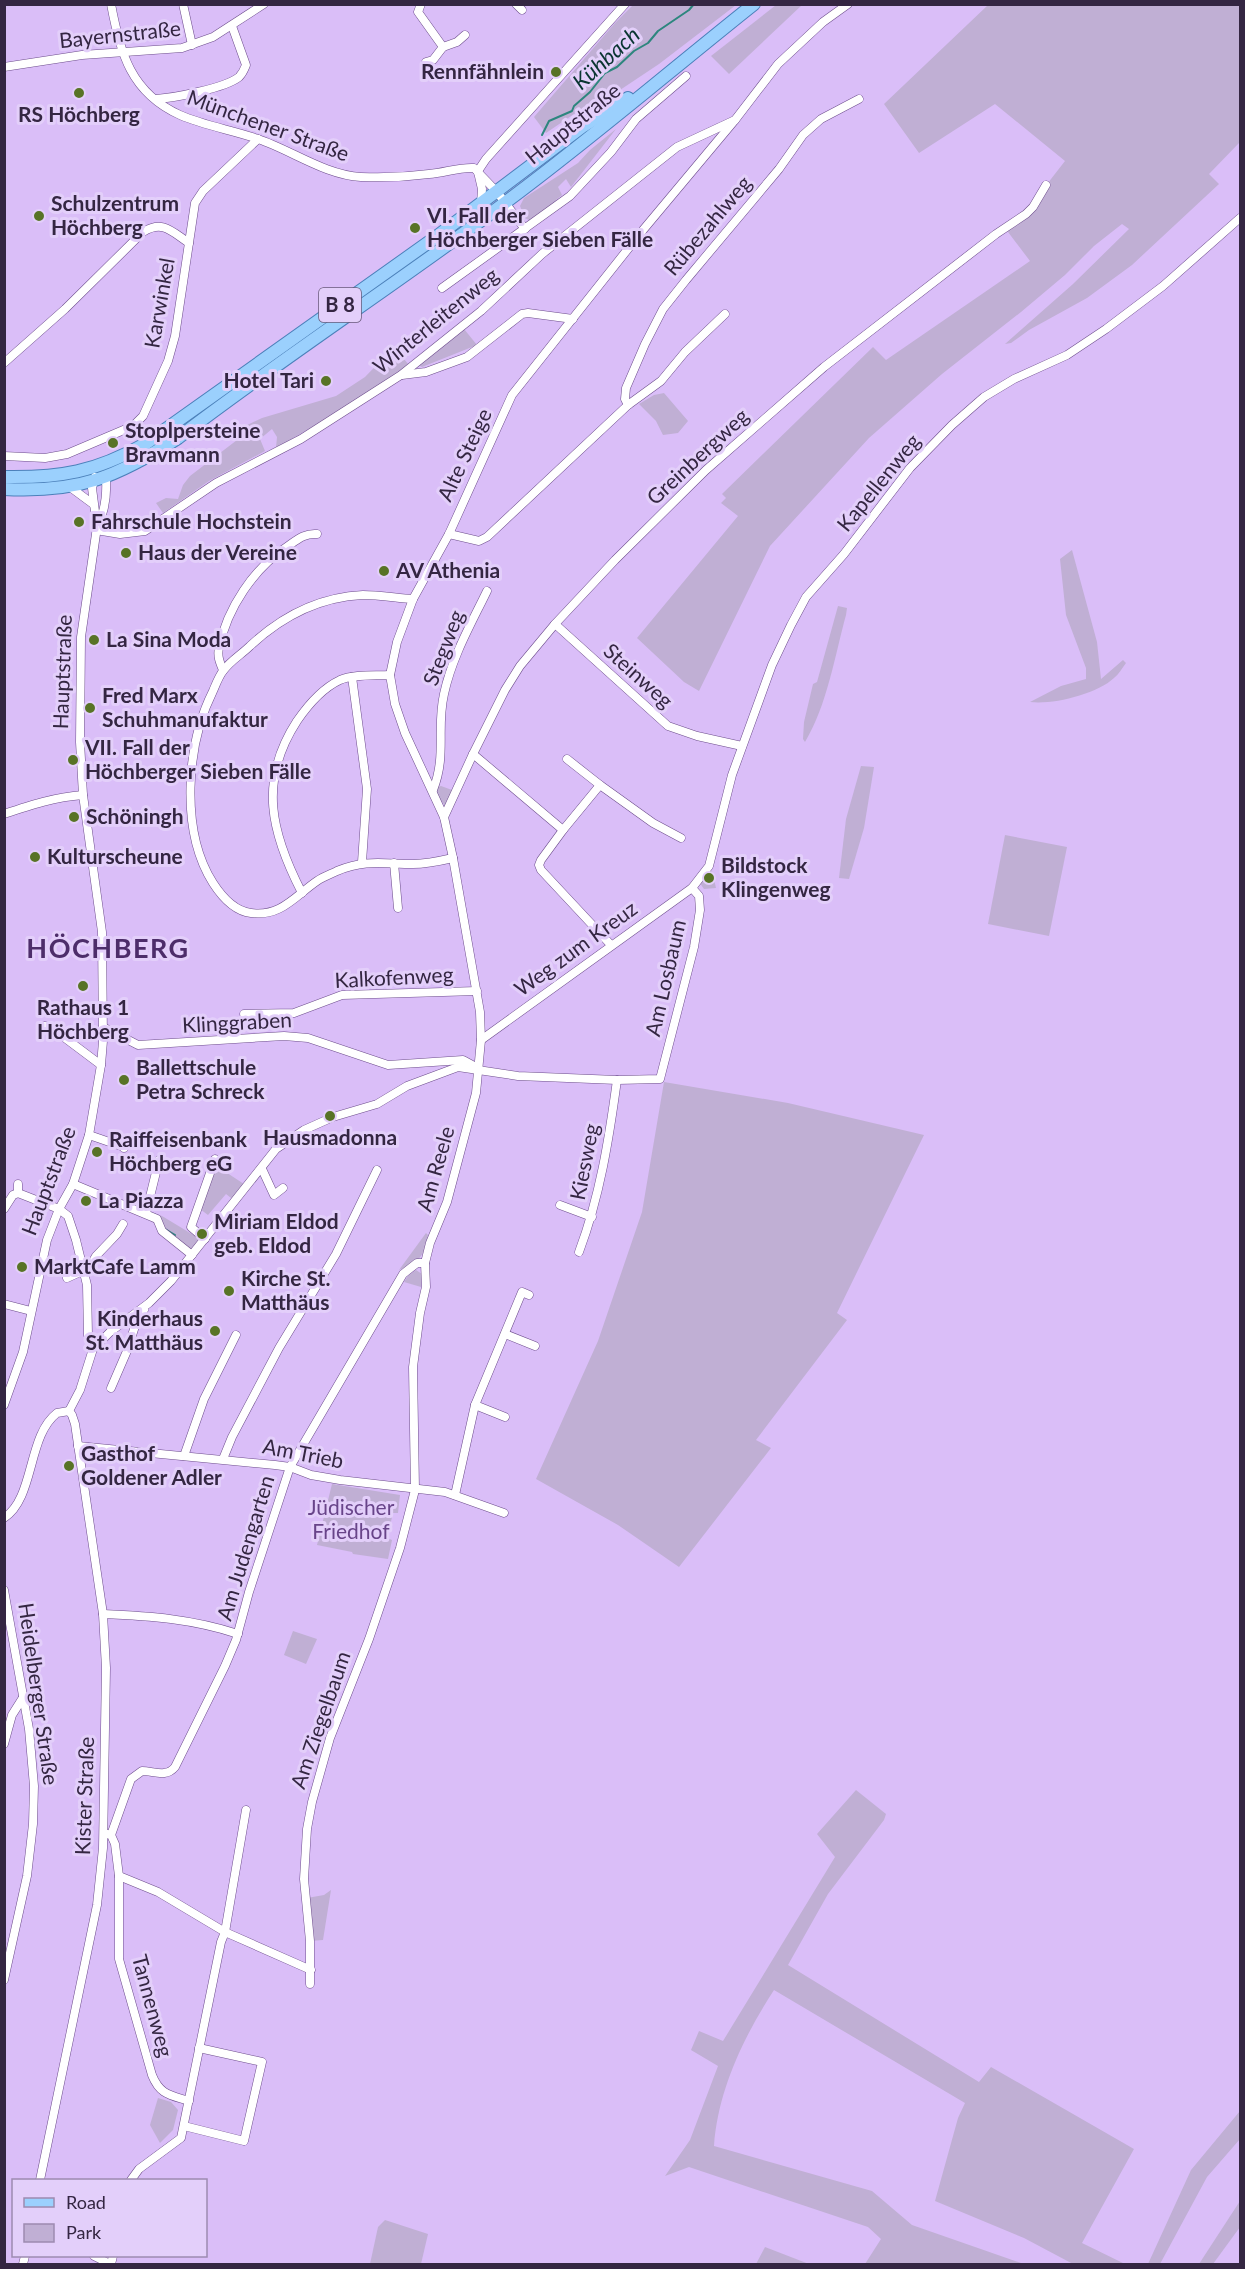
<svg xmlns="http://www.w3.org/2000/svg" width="1245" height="2269" viewBox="0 0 1245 2269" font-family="Lato,sans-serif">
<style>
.green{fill:#c0afd4}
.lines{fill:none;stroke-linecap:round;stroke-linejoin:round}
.stream{stroke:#2d867e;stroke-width:2}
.street-casing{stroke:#6d4d8c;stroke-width:9}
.primary-casing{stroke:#4c80ba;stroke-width:14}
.street{stroke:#fff;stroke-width:8}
.primary{stroke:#9bd0fd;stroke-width:12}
.poi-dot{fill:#587326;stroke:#e3cffa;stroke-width:2}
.labels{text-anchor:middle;stroke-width:6;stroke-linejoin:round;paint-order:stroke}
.shield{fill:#e3cffa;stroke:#685979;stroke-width:1.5}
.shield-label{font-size:20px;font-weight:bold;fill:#342642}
.street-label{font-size:21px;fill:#342642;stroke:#e3cffa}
.poi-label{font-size:21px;font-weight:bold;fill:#342642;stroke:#e3cffa;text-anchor:start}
.park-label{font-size:21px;fill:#684489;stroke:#e3cffa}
.water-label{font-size:22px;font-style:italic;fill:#0a3531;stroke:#e3cffa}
.district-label{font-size:27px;font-weight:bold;letter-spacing:1.5px;fill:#4d2d6a;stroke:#e3cffa}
</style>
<rect width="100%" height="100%" fill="#dabef8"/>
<!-- green -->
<g class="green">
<path d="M 634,4 L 736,5 L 659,64 L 617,92 L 574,114 L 546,133 L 534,117 L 615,23 Z"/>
<path d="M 776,5 L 802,5 L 729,74 L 711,56 Z"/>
<path d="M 988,5 L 1240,5 L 1240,142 L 1209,174 L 1219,184 L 1132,265 L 1087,298 L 1029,330 L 1011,343 L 1005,344 L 1073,284 L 1129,229 L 1122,224 L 1094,246 L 1065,275 L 1021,312 L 942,374 L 869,438 L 770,546 L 699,691 L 684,682 L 637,638 L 738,516 L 721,503 L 726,498 L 722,494 L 873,347 L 886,360 L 1030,261 L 1005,228 L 1037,197 L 1065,161 L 995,104 L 919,153 L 884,104 Z"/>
<path d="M 616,129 L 571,187 L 566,179 L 558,187 L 562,195 L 556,200 L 557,202 L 531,221 L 525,218 L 520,206 L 524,198 L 578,163 L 590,150 Z"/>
<path d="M 464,329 L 477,345 L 422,367 L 418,365 Z"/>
<path d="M 394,347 L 409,365 L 343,409 L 276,448 L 277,437 L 272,429 L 260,439 L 265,451 L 209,481 L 163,513 L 156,503 L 166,498 L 178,499 L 183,485 L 190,476 L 237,440 L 239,429 L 262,418 L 336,396 L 365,377 Z"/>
<path d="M 664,393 L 688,421 L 678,433 L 663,435 L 656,421 L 639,404 L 654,395 Z"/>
<path d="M 1072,550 L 1097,642 L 1101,679 L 1123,660 L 1126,663 C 1122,668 1119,674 1114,678 C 1097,694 1053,705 1030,702 L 1061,686 L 1086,679 L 1086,668 L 1066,615 L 1060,559 Z"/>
<path d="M 838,606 L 847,608 L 846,615 C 835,655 827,706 805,742 L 803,739 L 804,722 L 813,684 L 817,682 Z"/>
<path d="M 861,766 L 874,767 L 864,828 L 849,879 L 839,878 L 846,819 Z"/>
<path d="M 441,786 L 452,790 L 445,806 L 436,793 L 437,787 Z"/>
<path d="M 1005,835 L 1067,847 L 1049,936 L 988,924 Z"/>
<path d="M 707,871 L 712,871 L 716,888 L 704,889 L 699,882 Z"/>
<path d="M 664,1082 L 788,1103 L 924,1135 L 837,1313 L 847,1320 L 756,1440 L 771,1448 L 679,1567 L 618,1525 L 536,1479 L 598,1341 L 642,1212 Z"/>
<path d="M 215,1165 L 247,1186 L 235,1201 L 226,1194 L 208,1215 L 200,1209 Z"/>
<path d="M 81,1186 L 162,1216 L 200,1239 L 191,1250 L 145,1217 Z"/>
<path d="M 426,1233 L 428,1235 C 425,1256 419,1262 399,1270 Z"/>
<path d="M 416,1270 L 422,1274 L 421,1287 L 404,1282 L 408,1276 Z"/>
<path d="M 332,1484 L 400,1495 L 398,1513 L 393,1513 L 387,1538 L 392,1540 L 388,1559 L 353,1554 L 352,1552 L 317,1545 Z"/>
<path d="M 293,1631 L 317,1639 L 306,1664 L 284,1655 Z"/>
<path d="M 856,1790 L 886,1814 L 884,1820 L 828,1894 L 788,1965 L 979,2082 L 991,2067 L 1134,2149 L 1082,2243 L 1125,2264 L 1073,2264 L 1024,2238 L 935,2201 L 958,2118 L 965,2103 L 774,1990 C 744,2036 718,2090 714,2146 L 872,2191 L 912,2225 L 1024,2264 L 865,2264 L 881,2239 L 868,2227 L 689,2167 L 665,2176 L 690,2140 L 718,2066 L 691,2050 L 699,2031 L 723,2041 L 835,1857 L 817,1834 Z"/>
<path d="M 331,1890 L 323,1940 L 310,1941 L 307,1898 L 324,1895 Z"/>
<path d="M 158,2098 L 171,2102 L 178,2110 L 173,2130 L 160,2143 L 150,2125 Z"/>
<path d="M 1240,2111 L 1240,2139 L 1207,2177 L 1160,2264 L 1148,2264 L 1191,2170 Z"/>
<path d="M 1240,2201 L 1240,2227 L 1213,2264 L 1199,2264 Z"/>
<path d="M 385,2220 L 428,2234 L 421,2264 L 370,2264 L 378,2227 Z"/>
<path d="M 765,2247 L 809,2264 L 756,2264 Z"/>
</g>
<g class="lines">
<!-- stream -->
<g class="stream">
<path d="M 542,135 L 549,121 L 572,111 L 574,106 L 590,92 L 605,73 L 617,67 L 634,51 L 648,43 L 658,31 L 689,10 L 694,4"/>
<path d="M 165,1229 L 175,1235"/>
</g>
<!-- street casing -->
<g class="street-casing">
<g id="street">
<path d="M 111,4 C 120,53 131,93 180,115 C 205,126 233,130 258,139 C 291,150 325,175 361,177 C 384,178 406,177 429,174 C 444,173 459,167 474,168 L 497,192 L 525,229"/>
<path d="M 183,4 L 192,45"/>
<path d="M 421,4 L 418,12 L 443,47 L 457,42 L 465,35"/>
<path d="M 516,4 L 522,10"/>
<path d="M 426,62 L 433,60 L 443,47"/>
<path d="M 4,67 L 82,55 L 182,48 L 213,37 L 264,4"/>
<path d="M 156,99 C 174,98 225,88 239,77 C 243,73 244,70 246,65 L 232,26"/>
<path d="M 478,171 L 486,159 L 625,4"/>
<path d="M 478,172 L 482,189 L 481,204"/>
<path d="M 442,288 L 570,196 L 611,152 L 636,119 L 686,76"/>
<path d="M 4,363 L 65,309 L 143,232 C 163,220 171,231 189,243"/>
<path d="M 402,375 L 426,372 L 467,357 L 522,314 L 528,313 L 573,319"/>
<path d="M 628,405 L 625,399 L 626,388 L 645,344 L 663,309 L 686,280 L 779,169 L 803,135 L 821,119 L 859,99"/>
<path d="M 4,456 L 45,458 L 67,454 L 133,426 L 143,416 L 168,361 L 175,336 L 195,203 L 203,191 L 258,139"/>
<path d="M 70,487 L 93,504"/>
<path d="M 97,527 C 105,512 107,495 106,478 L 103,476"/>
<path d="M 96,530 L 120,534 L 145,531 L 216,483 L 301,439 L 401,375 L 481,311 L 542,254 L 677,147 L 735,120 L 778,64 L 823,22 L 848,4"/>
<path d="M 449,534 L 479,541 L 487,537 L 628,405 L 661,381 L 685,352 L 725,314"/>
<path d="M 413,599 C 397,598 379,595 363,595 C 319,597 281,617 250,646 C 242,654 230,661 223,671 C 219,676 216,684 213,691 C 186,745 180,831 213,883 C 222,897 234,911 251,913 C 281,917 295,896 317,881 C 323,877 331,874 337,871 C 365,859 384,864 413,864 C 427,864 440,861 453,858"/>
<path d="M 555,624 L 668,726 L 697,736 L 742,746"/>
<path d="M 223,670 C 220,663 217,656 219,648 C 227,608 254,568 288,546 C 298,539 305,533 317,534"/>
<path d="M 352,677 L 367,789 L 362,862"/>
<path d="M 473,754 L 563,830 L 541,860 L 539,865 L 541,870 L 611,945"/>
<path d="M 600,785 L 653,823 L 681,838"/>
<path d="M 433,790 C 447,755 436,729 444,694 C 452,657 471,624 487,591"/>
<path d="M 4,814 C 31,805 55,797 83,795"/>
<path d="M 444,817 L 473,754 L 505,690 L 520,666 L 555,624 L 615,560 L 706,470 L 824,367 L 996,234 L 1026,214 L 1033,207 L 1046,185"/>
<path d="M 563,830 L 600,785 L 567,759"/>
<path d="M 394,863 L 398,908"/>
<path d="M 302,893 C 271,833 258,781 297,721 C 308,705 323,688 340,680 C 355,674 374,676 390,675"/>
<path d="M 244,1014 L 294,1013 L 342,995 L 477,991"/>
<path d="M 44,1026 L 59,1027 L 61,1035 L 101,1065"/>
<path d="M 103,1027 L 138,1045 L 284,1036 L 308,1038 L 388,1065 L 463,1060 L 474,1066"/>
<path d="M 481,1040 L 692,888 L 709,866 L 732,775 L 772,665 L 791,625 L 806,597 L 844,554 L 910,468 L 952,425 L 984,397 L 1014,379 L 1067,355 L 1106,329 L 1163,286 L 1240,218"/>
<path d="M 89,1135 L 124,1147 L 124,1148"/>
<path d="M 262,1169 L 274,1195 L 283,1188"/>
<path d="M 73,1184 L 157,1219 L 162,1231 L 192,1255"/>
<path d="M 18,1193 L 59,1209 L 68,1216 L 76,1240 L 87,1285 L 88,1335 L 93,1349 L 80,1390 L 69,1411"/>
<path d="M 18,1193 L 18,1184"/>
<path d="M 560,1205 L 592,1217"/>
<path d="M 4,1209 L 13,1195 L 18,1193"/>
<path d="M 146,1213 L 159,1160"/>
<path d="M 205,1239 L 191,1227 L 215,1159"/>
<path d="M 579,1252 C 600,1196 609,1139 617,1080"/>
<path d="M 67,1278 L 89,1268 L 96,1256 L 117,1234 L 123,1224"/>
<path d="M 4,1304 L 31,1311"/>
<path d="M 505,1334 L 535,1346"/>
<path d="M 93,1349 L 110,1332 L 149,1303 L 171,1281 L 276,1149 L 304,1130 L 333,1117 L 377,1104 L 407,1086 L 458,1067 L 518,1076 L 617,1080 L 660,1079 L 694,947 L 700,910 L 699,896 L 692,888"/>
<path d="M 111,1388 L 127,1351 L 136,1323 L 144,1310"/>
<path d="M 4,1405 L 23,1352 L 47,1240 L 59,1209 L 73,1184 L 89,1135 L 101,1065 L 103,1041 L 102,932 L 83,795 L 80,742 L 81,637 L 97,527 L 92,488 L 95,477"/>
<path d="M 475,1405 L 505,1417"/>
<path d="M 78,1446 L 275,1465 L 290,1467 L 311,1475 L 340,1480 L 445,1492 L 504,1513"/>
<path d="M 184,1456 L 204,1399 L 236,1335"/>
<path d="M 223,1459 L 232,1437 L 279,1348 L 336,1254 L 377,1170"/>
<path d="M 455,1495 L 475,1405 L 522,1292 L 529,1295"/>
<path d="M 4,1518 C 35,1498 27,1436 57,1413 L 69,1411"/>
<path d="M 4,1590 L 29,1729 L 34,1786 L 33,1824 L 27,1876 L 4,1980"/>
<path d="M 103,1614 C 150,1616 193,1619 238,1634"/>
<path d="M 4,1744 L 12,1715 L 24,1696"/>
<path d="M 107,1834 L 111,1835 L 115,1844 L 119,1876 L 119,1959 L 152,2075 C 160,2095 170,2095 189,2101"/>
<path d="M 111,1835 L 131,1779 L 142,1771 C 154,1771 166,1778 175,1767 L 225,1666 L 236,1640 L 249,1592 L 290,1467 L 403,1274 L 417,1263 L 425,1263"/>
<path d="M 119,1876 L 158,1892 L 225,1932 L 311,1970"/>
<path d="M 310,1984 L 310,1941 L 304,1879 L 307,1829 L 312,1802 L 330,1738 L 369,1639 L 400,1548 L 415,1490 L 413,1367 L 420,1313 L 426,1287 L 425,1263 L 430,1243 L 447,1202 L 476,1093 L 481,1040 L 480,1012 L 453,858 L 444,817 L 405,733 L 395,704 L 390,675 L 397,642 L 413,599 L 449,534 L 512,395 L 643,230 L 735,120"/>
<path d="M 184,2126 L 244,2141 L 262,2062 L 199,2048"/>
<path d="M 40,2180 L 97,1905 L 103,1848 L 106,1668 L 103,1614 L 75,1424 L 72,1415 L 69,1411"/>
<path d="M 131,2180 L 139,2169 L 181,2138 L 221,1942 L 225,1932 L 246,1810"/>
<path d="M 94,2256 L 110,2264"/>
<path d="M 23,2264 L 25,2256"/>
<path d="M 111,2264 L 113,2256"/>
</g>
</g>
<!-- primary casing -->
<g class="primary-casing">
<g id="primary">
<path d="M 4,477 C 61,478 95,472 145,444 L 436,237 L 582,127 L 628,98"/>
<path d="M 4,489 C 79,493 117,477 178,438 C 285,356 398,283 506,202 C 591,139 671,70 754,4"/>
</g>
</g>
<!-- street -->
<use href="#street" class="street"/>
<!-- primary -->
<use href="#primary" class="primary"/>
</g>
<!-- markers -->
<g class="poi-dot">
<circle cx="556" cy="72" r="6"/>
<circle cx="79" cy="93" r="6"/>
<circle cx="39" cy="216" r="6"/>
<circle cx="415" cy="228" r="6"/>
<circle cx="326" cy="381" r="6"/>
<circle cx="113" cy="443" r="6"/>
<circle cx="79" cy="522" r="6"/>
<circle cx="126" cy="553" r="6"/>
<circle cx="384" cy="571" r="6"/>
<circle cx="94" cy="640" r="6"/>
<circle cx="90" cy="708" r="6"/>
<circle cx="73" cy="760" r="6"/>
<circle cx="74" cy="817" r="6"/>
<circle cx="35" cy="857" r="6"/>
<circle cx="709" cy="878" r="6"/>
<circle cx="83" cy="986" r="6"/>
<circle cx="124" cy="1080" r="6"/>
<circle cx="330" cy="1116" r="6"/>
<circle cx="97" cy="1152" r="6"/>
<circle cx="86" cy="1201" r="6"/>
<circle cx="202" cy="1234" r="6"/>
<circle cx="22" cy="1267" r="6"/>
<circle cx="229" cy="1291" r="6"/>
<circle cx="215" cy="1331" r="6"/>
<circle cx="69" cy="1466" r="6"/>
</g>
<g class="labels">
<!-- shield labels -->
<rect class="shield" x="319" y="288" width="42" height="34" rx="4.5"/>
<g class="shield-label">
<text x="340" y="312">B 8</text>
</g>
<!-- street labels -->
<g class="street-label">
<text transform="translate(120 35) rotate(-6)" y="7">Bayernstraße</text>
<text transform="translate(573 124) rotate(-39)" y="7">Hauptstraße</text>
<text transform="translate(268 126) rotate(20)" y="7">Münchener Straße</text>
<text transform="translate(708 226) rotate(-50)" y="7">Rübezahlweg</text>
<text transform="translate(160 303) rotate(-80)" y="7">Karwinkel</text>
<text transform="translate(436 321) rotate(-39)" y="7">Winterleitenweg</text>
<text transform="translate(465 455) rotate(-65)" y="7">Alte Steige</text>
<text transform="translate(698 457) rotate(-43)" y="7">Greinbergweg</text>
<text transform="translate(879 483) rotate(-51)" y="7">Kapellenweg</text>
<text transform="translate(444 648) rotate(-69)" y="7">Stegweg</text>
<text transform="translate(63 672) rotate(-88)" y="7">Hauptstraße</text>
<text transform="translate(638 676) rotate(42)" y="7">Steinweg</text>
<text transform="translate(576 949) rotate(-36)" y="7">Weg zum Kreuz</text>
<text transform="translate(394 978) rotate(-3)" y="7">Kalkofenweg</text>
<text transform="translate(666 978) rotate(-77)" y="7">Am Losbaum</text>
<text transform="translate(237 1023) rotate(-3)" y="7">Klinggraben</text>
<text transform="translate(585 1162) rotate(-79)" y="7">Kiesweg</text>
<text transform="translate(436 1169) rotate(-74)" y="7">Am Reele</text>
<text transform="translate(49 1181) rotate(-69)" y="7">Hauptstraße</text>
<text transform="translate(303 1454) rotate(11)" y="7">Am Trieb</text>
<text transform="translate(246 1548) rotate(-73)" y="7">Am Judengarten</text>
<text transform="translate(38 1694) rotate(82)" y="7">Heidelberger Straße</text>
<text transform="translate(321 1720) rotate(-71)" y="7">Am Ziegelbaum</text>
<text transform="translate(85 1796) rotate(-88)" y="7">Kister Straße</text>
<text transform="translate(152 2006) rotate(75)" y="7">Tannenweg</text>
</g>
<!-- poi labels -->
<g class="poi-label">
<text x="544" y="79" text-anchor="end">Rennfähnlein</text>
<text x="79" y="122" text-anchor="middle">RS Höchberg</text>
<text x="51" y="211">Schulzentrum<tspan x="51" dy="24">Höchberg</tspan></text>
<text x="427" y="223">VI. Fall der<tspan x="427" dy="24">Höchberger Sieben Fälle</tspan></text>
<text x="314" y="388" text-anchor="end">Hotel Tari</text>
<text x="125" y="438">Stoplpersteine<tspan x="125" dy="24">Bravmann</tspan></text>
<text x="91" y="529">Fahrschule Hochstein</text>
<text x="138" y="560">Haus der Vereine</text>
<text x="396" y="578">AV Athenia</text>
<text x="106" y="647">La Sina Moda</text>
<text x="102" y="703">Fred Marx<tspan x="102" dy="24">Schuhmanufaktur</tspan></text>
<text x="85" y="755">VII. Fall der<tspan x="85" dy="24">Höchberger Sieben Fälle</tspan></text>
<text x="86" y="824">Schöningh</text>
<text x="47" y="864">Kulturscheune</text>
<text x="721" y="873">Bildstock<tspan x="721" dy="24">Klingenweg</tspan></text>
<text x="83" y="1015" text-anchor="middle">Rathaus 1<tspan x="83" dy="24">Höchberg</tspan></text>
<text x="136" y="1075">Ballettschule<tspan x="136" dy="24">Petra Schreck</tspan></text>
<text x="330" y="1145" text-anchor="middle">Hausmadonna</text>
<text x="109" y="1147">Raiffeisenbank<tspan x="109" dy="24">Höchberg eG</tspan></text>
<text x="98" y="1208">La Piazza</text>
<text x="214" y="1229">Miriam Eldod<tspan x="214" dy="24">geb. Eldod</tspan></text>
<text x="34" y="1274">MarktCafe Lamm</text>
<text x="241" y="1286">Kirche St.<tspan x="241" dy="24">Matthäus</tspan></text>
<text x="203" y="1326" text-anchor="end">Kinderhaus<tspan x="203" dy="24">St. Matthäus</tspan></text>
<text x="81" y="1461">Gasthof<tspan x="81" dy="24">Goldener Adler</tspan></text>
</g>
<!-- park labels -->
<g class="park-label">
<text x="351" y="1515">Jüdischer<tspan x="351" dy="24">Friedhof</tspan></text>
</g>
<!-- water labels -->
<g class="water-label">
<text transform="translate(606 58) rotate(-42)" y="8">Kühbach</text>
</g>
<!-- district labels -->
<g class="district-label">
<text x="108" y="958">HÖCHBERG</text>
</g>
</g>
<!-- border -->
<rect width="1245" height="2269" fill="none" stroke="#342642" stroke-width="12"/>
<!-- legend -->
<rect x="12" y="2179" width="195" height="78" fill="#e3cffa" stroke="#9d8bb0" stroke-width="1.5"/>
<rect x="24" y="2198" width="30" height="9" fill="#9bd0fd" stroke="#9d8bb0" stroke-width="1.5"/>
<text x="66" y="2209" font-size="18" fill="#342642">Road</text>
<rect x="24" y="2224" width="30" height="18" fill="#c0afd4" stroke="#9d8bb0" stroke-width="1.5"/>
<text x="66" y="2239" font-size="18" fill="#342642">Park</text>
</svg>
